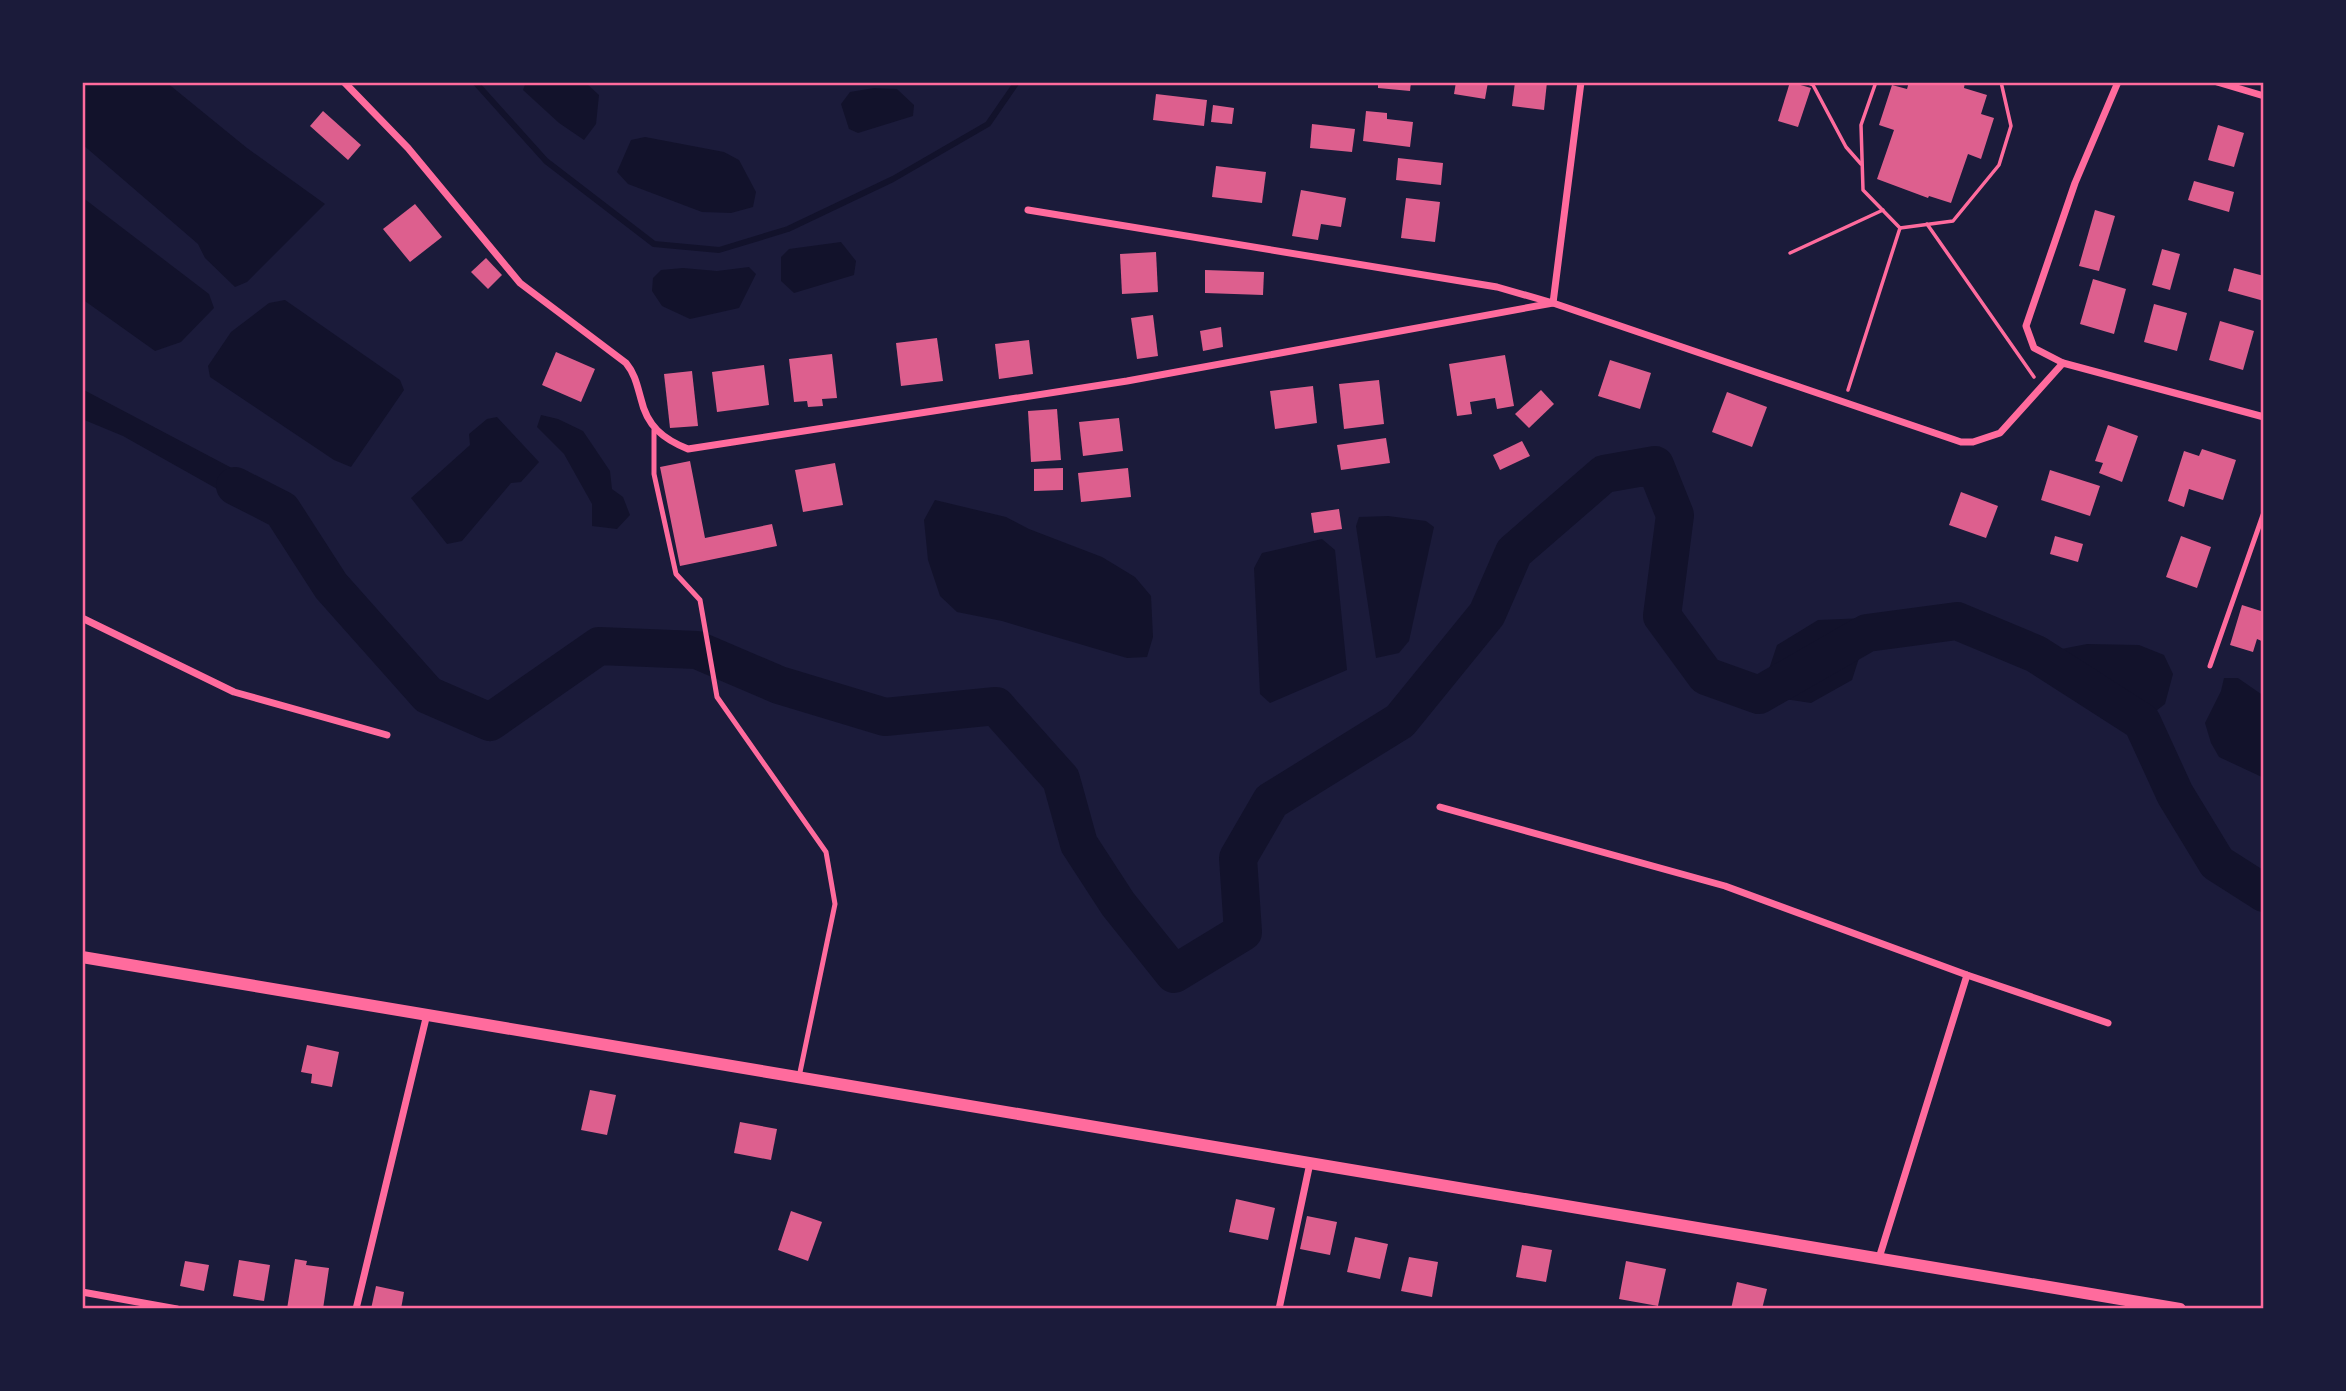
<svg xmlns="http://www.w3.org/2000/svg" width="2346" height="1391" viewBox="0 0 2346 1391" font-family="Barlow,sans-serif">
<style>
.water{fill:#12122b}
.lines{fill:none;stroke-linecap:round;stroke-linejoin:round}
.stream{stroke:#12122b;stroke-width:6}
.river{stroke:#12122b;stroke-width:38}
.building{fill:#dd5f8e}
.path{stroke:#ff6b9d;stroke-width:3.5}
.service{stroke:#ff6b9d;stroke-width:5}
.minor{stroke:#ff6b9d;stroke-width:7}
.tertiary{stroke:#ff6b9d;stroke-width:12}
.neatline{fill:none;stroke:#ff6b9d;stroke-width:2.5}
</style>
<rect width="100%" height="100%" fill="#1b1b3a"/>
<!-- water -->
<g class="water">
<path d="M 82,82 L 166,82 L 247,148 L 325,204 L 247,282 L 235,287 L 205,258 L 198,244 L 82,144 Z"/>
<path d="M 526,82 L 585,82 L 599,95 L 596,124 L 584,140 L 559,123 L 523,90 Z"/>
<path d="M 874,88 L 897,89 L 914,105 L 913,116 L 858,133 L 849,129 L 841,104 L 850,92 Z"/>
<path d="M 645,137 L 724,152 L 739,160 L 756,192 L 753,207 L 731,213 L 702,212 L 628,184 L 617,172 L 631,140 Z"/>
<path d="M 82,197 L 209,294 L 214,308 L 181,342 L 155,351 L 82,299 Z"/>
<path d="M 841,242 L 856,261 L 854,275 L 794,293 L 781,281 L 781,257 L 789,249 Z"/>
<path d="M 749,267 L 756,274 L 739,308 L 690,319 L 662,306 L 652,291 L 653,278 L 661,270 L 683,268 L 717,271 Z"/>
<path d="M 285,300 L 400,380 L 404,390 L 351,467 L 334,460 L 210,377 L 208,366 L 231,332 L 269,303 Z"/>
<path d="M 82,389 L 270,488 L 282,510 L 267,517 L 123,436 L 82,419 Z"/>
<path d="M 541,415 L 558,419 L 583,431 L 610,471 L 612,489 L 623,497 L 630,515 L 617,529 L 592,526 L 592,504 L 564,454 L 537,427 Z"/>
<path d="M 497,417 L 539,462 L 521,482 L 511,483 L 462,541 L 447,544 L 411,498 L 470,445 L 469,434 L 487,419 Z"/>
<path d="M 935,500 L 1006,517 L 1029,529 L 1102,557 L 1135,577 L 1151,596 L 1153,637 L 1147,657 L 1127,658 L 1002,621 L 957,612 L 940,596 L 928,560 L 924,520 Z"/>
<path d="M 1388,516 L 1426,521 L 1434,527 L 1409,641 L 1399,653 L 1376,658 L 1356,526 L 1359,517 Z"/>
<path d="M 1322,539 L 1335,550 L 1347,670 L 1270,703 L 1260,694 L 1254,568 L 1262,553 Z"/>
<path d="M 1866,618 L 1867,633 L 1852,680 L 1811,703 L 1759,695 L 1759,683 L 1768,672 L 1777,645 L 1818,620 Z"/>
<path d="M 2087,644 L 2139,645 L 2164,655 L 2173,674 L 2165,704 L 2142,722 L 2074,689 L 2036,654 Z"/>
<path d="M 2224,678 L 2238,678 L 2264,696 L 2264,778 L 2219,757 L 2211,743 L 2205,723 L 2221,691 Z"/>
</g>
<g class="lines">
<!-- stream -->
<path class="stream" d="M 475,82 L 546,161 L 654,244 L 719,250 L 788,229 L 893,179 L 988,124 L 1017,82"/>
<!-- river -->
<path class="river" d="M 235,486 L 282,510 L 331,586 L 428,695 L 490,722 L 599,646 L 697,650 L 779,685 L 885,717 L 996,706 L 1061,779 L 1079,844 L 1118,904 L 1174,974 L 1243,932 L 1238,858 L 1271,801 L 1400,721 L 1487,614 L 1514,552 L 1604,474 L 1655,465 L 1675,515 L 1662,616 L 1706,676 L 1759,695 L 1867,633 L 1957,621 L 2036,654 L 2142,722 L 2175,794 L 2217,863 L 2264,893"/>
</g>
<!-- building -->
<g class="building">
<path d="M 1378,82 L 1411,82 L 1410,91 L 1378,88 Z"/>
<path d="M 1456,82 L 1488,82 L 1485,99 L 1454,94 Z"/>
<path d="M 1515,82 L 1547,82 L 1544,110 L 1512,106 Z"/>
<path d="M 1790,82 L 1811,88 L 1798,127 L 1778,121 Z"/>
<path d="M 1909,82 L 1965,82 L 1964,88 L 1987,95 L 1981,114 L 1994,118 L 1981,159 L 1968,154 L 1951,203 L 1929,196 L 1928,198 L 1877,179 L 1894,130 L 1879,125 L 1892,85 L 1907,89 Z"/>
<path d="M 1156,94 L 1207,100 L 1204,126 L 1153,120 Z"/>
<path d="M 1213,105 L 1234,108 L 1232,124 L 1211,122 Z"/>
<path d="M 323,111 L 361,145 L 348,160 L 310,126 Z"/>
<path d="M 1366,111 L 1387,113 L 1387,119 L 1413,122 L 1410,147 L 1363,141 Z"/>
<path d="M 1312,124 L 1355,129 L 1352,152 L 1310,148 Z"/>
<path d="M 2218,125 L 2244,133 L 2234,167 L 2208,160 Z"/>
<path d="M 1398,158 L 1443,163 L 1441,185 L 1396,180 Z"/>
<path d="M 1216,166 L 1266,172 L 1262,203 L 1212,197 Z"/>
<path d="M 2194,181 L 2234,192 L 2229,212 L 2188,200 Z"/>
<path d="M 1301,190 L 1346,198 L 1341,227 L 1321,224 L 1318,240 L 1292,236 Z"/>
<path d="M 1406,198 L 1440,202 L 1435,242 L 1401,238 Z"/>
<path d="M 415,204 L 442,237 L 410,262 L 383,229 Z"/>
<path d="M 2095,210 L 2115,216 L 2099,271 L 2079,266 Z"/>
<path d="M 2162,249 L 2180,254 L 2170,290 L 2152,285 Z"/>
<path d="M 1156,252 L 1158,292 L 1122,294 L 1120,254 Z"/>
<path d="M 486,258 L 502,275 L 488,289 L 471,272 Z"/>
<path d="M 2234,268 L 2264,276 L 2264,301 L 2228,291 Z"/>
<path d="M 1205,270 L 1264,272 L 1263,295 L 1205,293 Z"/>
<path d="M 2093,279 L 2126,289 L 2114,334 L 2080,324 Z"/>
<path d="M 2154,304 L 2187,313 L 2177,351 L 2144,342 Z"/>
<path d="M 1153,315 L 1158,356 L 1137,359 L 1131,318 Z"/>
<path d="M 2220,321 L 2254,331 L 2243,370 L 2209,360 Z"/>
<path d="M 1221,327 L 1223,347 L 1203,351 L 1200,331 Z"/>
<path d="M 937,338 L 943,381 L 901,386 L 896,343 Z"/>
<path d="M 1029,340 L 1033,374 L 999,379 L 995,344 Z"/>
<path d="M 556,352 L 595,369 L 581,402 L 542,385 Z"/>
<path d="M 832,354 L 837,398 L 822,399 L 823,406 L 808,407 L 807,401 L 794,402 L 789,359 Z"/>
<path d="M 1505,355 L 1514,406 L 1497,409 L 1495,398 L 1470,402 L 1472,414 L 1457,416 L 1449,364 Z"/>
<path d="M 1610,360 L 1651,373 L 1640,409 L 1598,396 Z"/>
<path d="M 764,365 L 769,405 L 717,412 L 712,372 Z"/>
<path d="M 692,371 L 698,426 L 670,428 L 664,374 Z"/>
<path d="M 1379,380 L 1384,424 L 1344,429 L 1339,384 Z"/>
<path d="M 1313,386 L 1317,423 L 1275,429 L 1270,391 Z"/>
<path d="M 1541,390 L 1554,404 L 1529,428 L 1515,414 Z"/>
<path d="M 1727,392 L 1767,407 L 1752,447 L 1712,432 Z"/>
<path d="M 1057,409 L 1061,460 L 1031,462 L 1028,411 Z"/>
<path d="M 1119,418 L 1123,451 L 1083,456 L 1079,422 Z"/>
<path d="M 2108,425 L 2138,436 L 2122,482 L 2099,473 L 2103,463 L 2095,461 Z"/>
<path d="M 1386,438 L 1390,463 L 1341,470 L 1337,445 Z"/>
<path d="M 1522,441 L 1530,456 L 1500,470 L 1493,455 Z"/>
<path d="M 2202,449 L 2236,460 L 2223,500 L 2189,489 L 2184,507 L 2168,501 L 2184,451 L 2199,456 Z"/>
<path d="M 690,461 L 705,538 L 772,524 L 777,546 L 680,566 L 660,467 Z"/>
<path d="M 835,463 L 843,505 L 803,512 L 795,470 Z"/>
<path d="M 1063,468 L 1063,490 L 1034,491 L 1034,469 Z"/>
<path d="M 1128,468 L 1131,497 L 1081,502 L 1078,473 Z"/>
<path d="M 2050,470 L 2100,486 L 2090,516 L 2041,500 Z"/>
<path d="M 1961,492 L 1998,506 L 1986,538 L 1949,525 Z"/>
<path d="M 1339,509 L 1342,529 L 1314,533 L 1311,513 Z"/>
<path d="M 2055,536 L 2083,544 L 2078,562 L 2050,554 Z"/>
<path d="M 2181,536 L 2211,547 L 2197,588 L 2166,577 Z"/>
<path d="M 2242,605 L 2264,612 L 2264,642 L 2257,639 L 2253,652 L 2230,645 Z"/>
<path d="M 307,1045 L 339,1052 L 332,1087 L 311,1083 L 312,1074 L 301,1072 Z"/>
<path d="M 590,1090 L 616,1095 L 607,1135 L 581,1130 Z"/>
<path d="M 740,1122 L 777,1129 L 771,1160 L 734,1153 Z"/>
<path d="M 1236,1199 L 1275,1208 L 1268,1240 L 1229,1232 Z"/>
<path d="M 791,1211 L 822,1222 L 808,1261 L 778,1250 Z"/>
<path d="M 1307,1216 L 1337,1222 L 1330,1255 L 1300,1249 Z"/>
<path d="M 1355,1237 L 1388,1244 L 1380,1279 L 1347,1272 Z"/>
<path d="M 1522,1245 L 1552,1250 L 1546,1282 L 1516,1277 Z"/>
<path d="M 1409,1257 L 1438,1262 L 1432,1297 L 1401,1291 Z"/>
<path d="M 295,1259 L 307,1261 L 306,1265 L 329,1268 L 323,1309 L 287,1309 Z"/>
<path d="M 239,1260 L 270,1265 L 264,1301 L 233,1296 Z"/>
<path d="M 185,1261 L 209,1265 L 204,1291 L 180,1286 Z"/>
<path d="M 1626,1261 L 1666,1269 L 1658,1306 L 1619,1299 Z"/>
<path d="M 1737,1282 L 1767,1289 L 1762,1309 L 1731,1309 Z"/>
<path d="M 376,1286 L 404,1292 L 401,1309 L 371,1309 Z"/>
</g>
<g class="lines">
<!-- path -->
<g class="path">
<path d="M 1806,82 L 1813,85 L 1846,147 L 1861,164"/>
<path d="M 1876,82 L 1861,125 L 1863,190 L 1900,228"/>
<path d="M 1927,224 L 2034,377"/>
<path d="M 1900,228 L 1953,221 L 1999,165 L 2011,126 L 2001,82"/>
<path d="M 1790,253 L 1883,210"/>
<path d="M 1848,390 L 1900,228"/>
</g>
<!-- service -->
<g class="service">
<path d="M 654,430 L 654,474 L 676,574 L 700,600 L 717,697 L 826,852 L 835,904 L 799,1077"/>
<path d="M 2210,666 L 2264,512"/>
</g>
<!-- minor -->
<g class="minor">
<path d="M 344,82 L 408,148 L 520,283 L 626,363 C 635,374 637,385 641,399 C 647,426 663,439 688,449 L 1127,381 L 1553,303 L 1961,442 L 1973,442 L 2000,433 L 2063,363 L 2264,417"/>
<path d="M 2217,82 L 2264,96"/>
<path d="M 1028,210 L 1497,287 L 1553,303 L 1581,82"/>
<path d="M 2063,363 L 2034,348 L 2026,326 L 2075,183 L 2118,82"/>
<path d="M 82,618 L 234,692 L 387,735"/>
<path d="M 1440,807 L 1725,886 L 1967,975 L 2108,1023"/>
<path d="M 1879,1258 L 1967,975"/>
<path d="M 82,1292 L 177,1309"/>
<path d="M 356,1309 L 427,1014"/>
<path d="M 1279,1309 L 1310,1163"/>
</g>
<!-- tertiary -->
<path class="tertiary" d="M 82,957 L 2180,1309"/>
</g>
<!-- border -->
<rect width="2346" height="1391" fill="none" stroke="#1b1b3a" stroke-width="168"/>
<rect x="84" y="84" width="2178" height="1223" class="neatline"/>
</svg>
